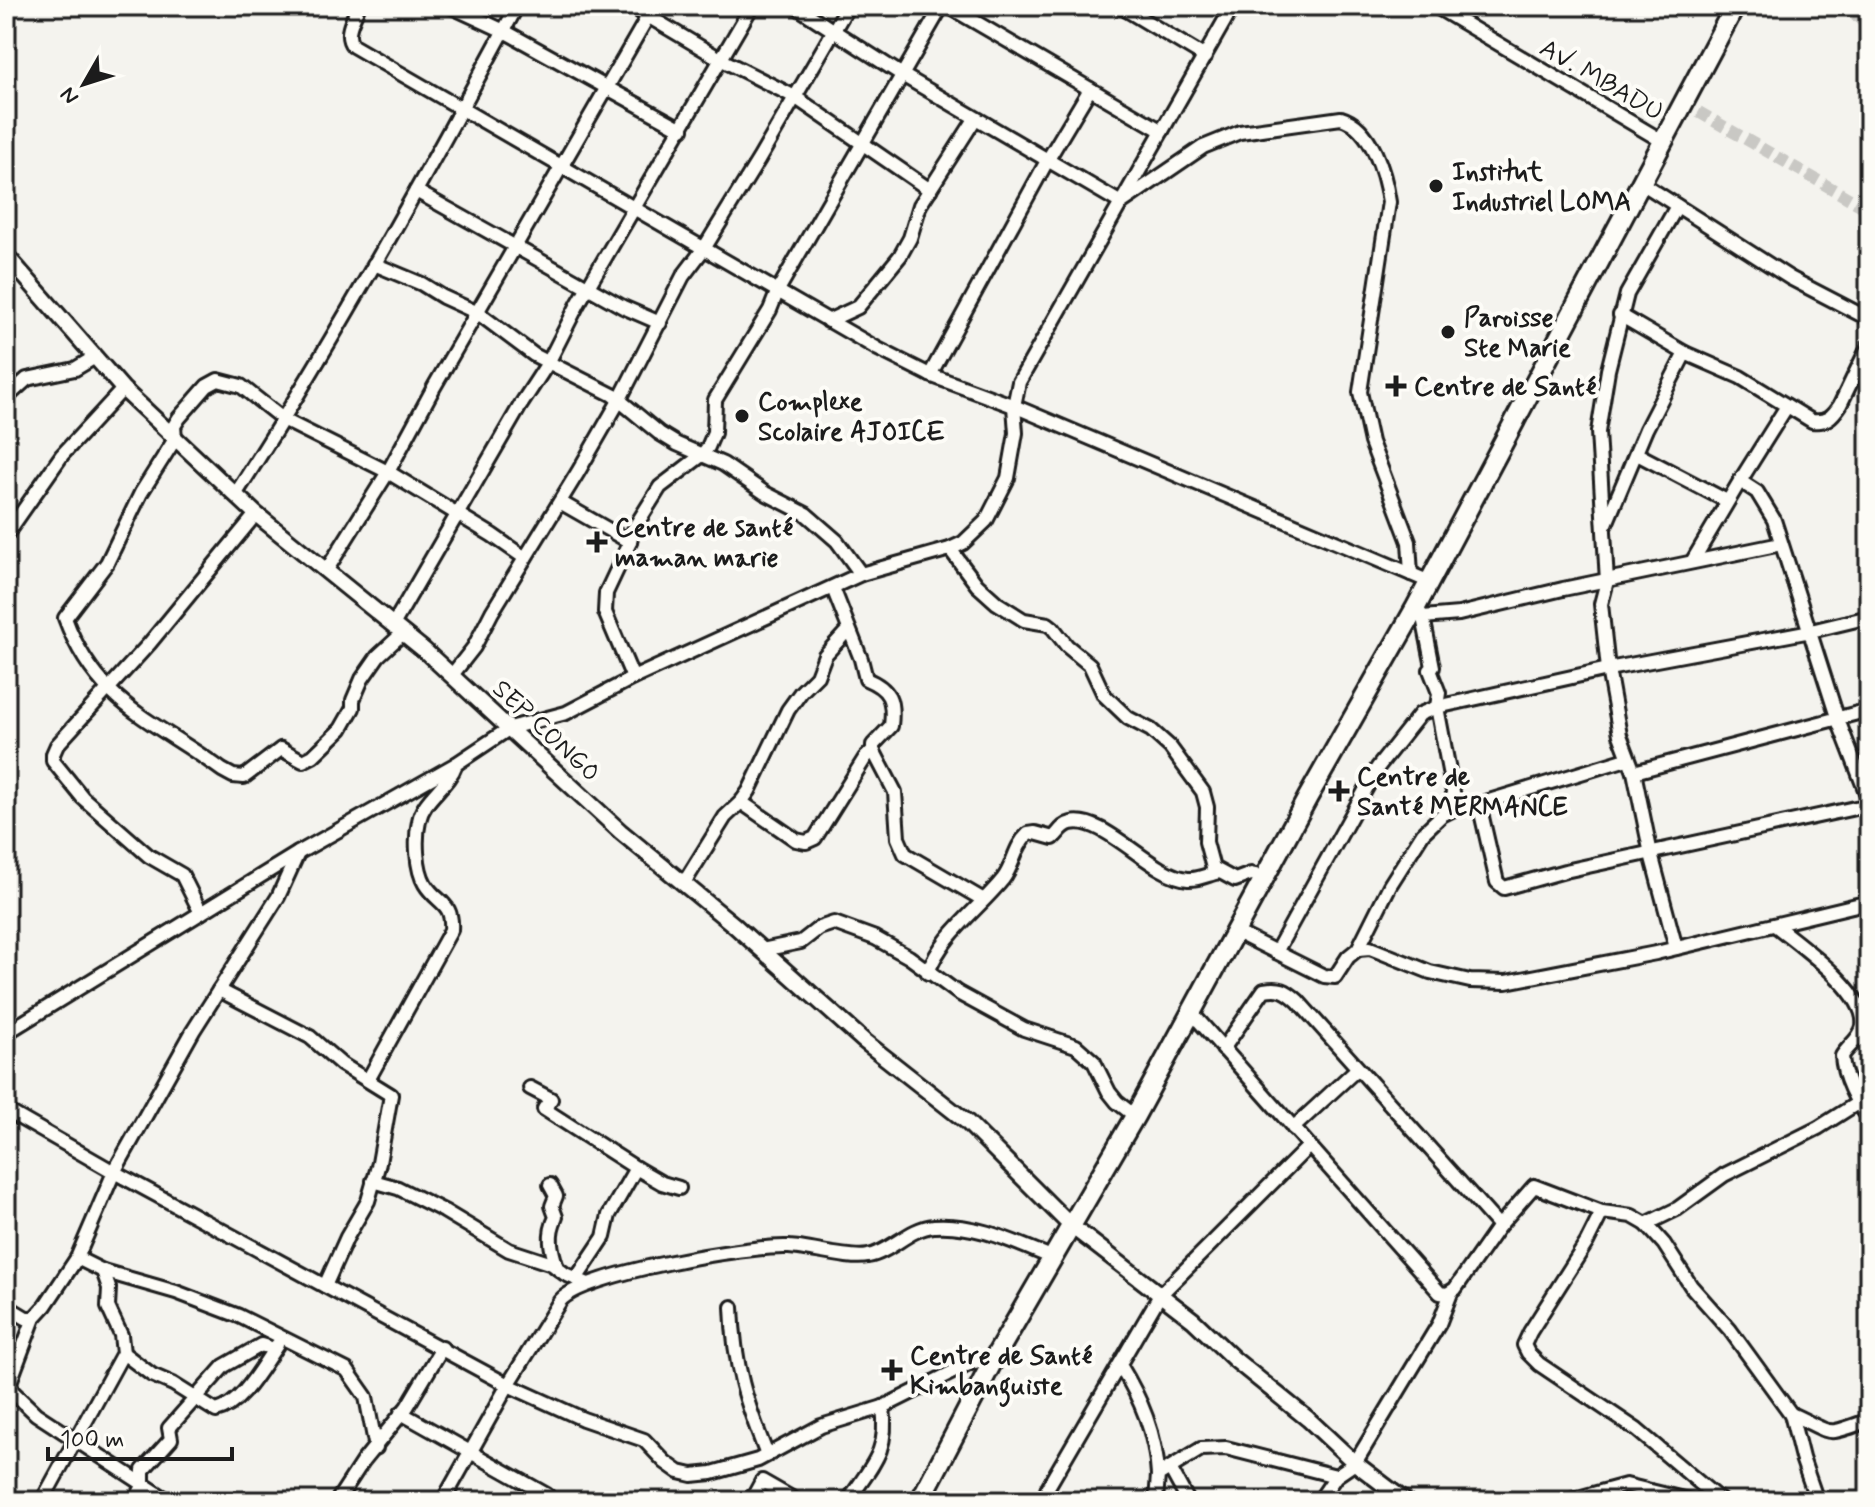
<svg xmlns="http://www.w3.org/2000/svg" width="1875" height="1507" viewBox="0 0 1875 1507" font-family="Mynerve,sans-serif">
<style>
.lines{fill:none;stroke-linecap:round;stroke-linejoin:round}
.minor-tunnel{stroke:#c9c8c4;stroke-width:12;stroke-dasharray:12 6;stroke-linecap:butt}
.minor-casing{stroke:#1c1c1c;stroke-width:18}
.tertiary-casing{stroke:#1c1c1c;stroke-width:20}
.primary-casing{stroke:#1c1c1c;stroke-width:24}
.minor{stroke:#fdfcf7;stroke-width:12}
.tertiary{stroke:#fdfcf7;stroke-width:14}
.primary{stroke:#fdfcf7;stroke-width:18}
.poi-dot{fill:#1c1c1c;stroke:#fdfcf7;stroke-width:3}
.labels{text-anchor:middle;stroke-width:8;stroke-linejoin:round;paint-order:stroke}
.street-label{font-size:26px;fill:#1c1c1c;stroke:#fdfcf7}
.poi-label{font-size:26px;font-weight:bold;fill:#1c1c1c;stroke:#fdfcf7;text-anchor:start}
</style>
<rect width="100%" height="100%" fill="#f4f3ee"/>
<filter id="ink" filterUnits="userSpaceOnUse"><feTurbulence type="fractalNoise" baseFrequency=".0125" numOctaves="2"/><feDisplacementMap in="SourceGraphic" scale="16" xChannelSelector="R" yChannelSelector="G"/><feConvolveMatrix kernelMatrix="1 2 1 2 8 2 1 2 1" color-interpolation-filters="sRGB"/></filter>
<g filter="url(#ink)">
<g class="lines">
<!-- minor-tunnel -->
<g class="minor-tunnel">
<path d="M 1838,6 L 1869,23"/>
<path d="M 1683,103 L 1869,210"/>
</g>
<!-- minor casing -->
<g class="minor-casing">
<g id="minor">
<path d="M 358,6 C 354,19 343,34 353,46 L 878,349 L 930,375 L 1014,406 L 1430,582"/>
<path d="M 450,6 L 504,31 L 682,129"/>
<path d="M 631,6 L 722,60 L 795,97 L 930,190"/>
<path d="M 795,6 L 904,76 L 1121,203 L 1203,147 L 1240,132 L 1341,118 C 1372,127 1385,174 1389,202 L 1360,392 L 1371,442 L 1409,542 L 1411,574"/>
<path d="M 948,6 L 1162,131"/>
<path d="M 1120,6 L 1205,57"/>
<path d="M 1435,6 L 1664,142"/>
<path d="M 1640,182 L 1790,278 L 1869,319"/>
<path d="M 416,191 L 623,307 L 660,323"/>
<path d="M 374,264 L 422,284 L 443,297 L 478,313 L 534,355 L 613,395 L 659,433 L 677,444 L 723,464 L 765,493 L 806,514 L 837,541 L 861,574"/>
<path d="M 1620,315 L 1685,353 L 1740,377 L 1812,421 C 1826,423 1832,417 1840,405 L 1869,345"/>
<path d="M 828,321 L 858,307 L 900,256 L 910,238 L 920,205 L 975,119"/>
<path d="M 930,375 L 1047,161 L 1090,89"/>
<path d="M 6,398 L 27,379 L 75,369 L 95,357"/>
<path d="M 1637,454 L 1727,501"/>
<path d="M 1740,481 L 1787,406"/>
<path d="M 235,495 C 337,337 428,171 517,6"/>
<path d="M 560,502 L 630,542"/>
<path d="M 1606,524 L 1646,429 L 1685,353"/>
<path d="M 6,535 L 62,455 L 123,389"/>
<path d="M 950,549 L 977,585 L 997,603 L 1024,620 L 1048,624 L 1053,628 L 1067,646 L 1090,665 L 1104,695 L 1128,718 L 1151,730 L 1170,747 L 1203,792 L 1207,807 L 1206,842 L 1213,868 L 1235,880 L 1251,874 L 1265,877"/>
<path d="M 1692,562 L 1740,481 L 1757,492 L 1774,520 L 1838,720 L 1869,800"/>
<path d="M 326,571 L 388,472 L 434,387 L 654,6"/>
<path d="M 1416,607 L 1423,617 L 1459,614 L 1563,589 L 1781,544"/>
<path d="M 1423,617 L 1433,667 L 1430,670 L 1439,693 L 1437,707 L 1456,808"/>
<path d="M 393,625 L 520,406 L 548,363 L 578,304 L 752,6"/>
<path d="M 403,633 L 378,656 L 362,679 L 353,700 L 353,708 L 341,729 L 313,756 L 303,761 L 281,749 L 244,777 L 233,776 L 222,770 C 154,720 97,705 65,618 L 107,563 L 141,493 L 175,439 L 174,426 L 179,418 L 207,386 L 218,380 L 241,386 L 284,420 L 388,472 L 492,535 L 525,558"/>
<path d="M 452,675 L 474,647 L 492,612 L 578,472 L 620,399 L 683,276 L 705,247 L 759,159 L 848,6"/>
<path d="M 633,678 L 605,612 L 606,593 L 630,542 L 633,530 L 660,487 L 702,455 L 708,447 L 714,433 L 715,400 L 770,310 L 778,290 L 942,6"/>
<path d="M 873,750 L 895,792 L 898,838 L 905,854 L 982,899"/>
<path d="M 1634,772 L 1869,710"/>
<path d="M 741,802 L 796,840 L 806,842 L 815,838 L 865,758 L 873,750 L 873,745 L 891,726 C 894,700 890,689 866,679 L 861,659 L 833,588"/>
<path d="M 1479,804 L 1497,882 L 1504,888 L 1565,871 L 1869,805"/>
<path d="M 684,883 L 725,817 L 741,802 L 749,791 L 788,710 L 801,692 L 817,676 L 825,655 L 848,630"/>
<path d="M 201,913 L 182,875 L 149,856 L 83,798 L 53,761 L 53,754 L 57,745 L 149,644 L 256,514"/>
<path d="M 1775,925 C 1798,944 1868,992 1863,1026 C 1861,1038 1848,1046 1842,1056 C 1843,1076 1856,1104 1869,1117"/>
<path d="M 1236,932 L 1324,976 L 1335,977 L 1348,957 L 1358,949 L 1390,885 L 1423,833 L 1442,815 L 1456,808 L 1479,804 L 1627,759"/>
<path d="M 1676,948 L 1651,854 L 1634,772 L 1620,735 L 1608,669 L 1601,604 L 1607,581 L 1598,432 L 1608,370 L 1627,294 L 1677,206"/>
<path d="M 1358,949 L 1370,948 L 1430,972 L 1470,981 L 1506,982 L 1656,953 L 1869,902"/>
<path d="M 762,950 L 801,942 L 819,928 L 834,923 L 875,938 L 909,957 L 958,993 L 1024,1029 L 1076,1046 L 1094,1062 L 1109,1092 L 1117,1102 L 1135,1116"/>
<path d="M 1276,952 L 1378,767 L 1420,714 L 1437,707 L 1608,669 L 1811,631 L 1869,617"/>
<path d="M 928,973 C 941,935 979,909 1003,879 C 1014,865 1014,847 1028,834 L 1035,833 L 1053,838 C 1059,833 1062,825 1071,823 C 1105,815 1151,876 1188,879 C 1198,880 1209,874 1219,872"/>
<path d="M 219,990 L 310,1037 L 341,1064 L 391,1095 L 379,1163 L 368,1201 L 347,1237 L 325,1286"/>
<path d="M 1191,1012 L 1440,1293 L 1447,1294 L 1455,1289 L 1499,1226 L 1534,1186 L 1602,1212 L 1632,1216 L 1646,1224 L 1664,1244 L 1691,1286 L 1730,1330 L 1791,1414 L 1802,1458 L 1817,1501"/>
<path d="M 6,1033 L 298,853 L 456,764 L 510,728 L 566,713 L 633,678 L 861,574 L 950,549 L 963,543 L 986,521 L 1008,478 L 1016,433 L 1014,406 L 1019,382 L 1233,6"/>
<path d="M 1223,1049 L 1264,990 C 1280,987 1286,990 1298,1001 L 1499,1226"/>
<path d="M 368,1080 L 451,930 C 453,901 437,904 425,884 C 416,869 415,838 419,821 C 423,798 448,787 456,764"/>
<path d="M 530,1088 L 551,1099 L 544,1109 L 636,1168"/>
<path d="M 6,1110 L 114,1172 L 508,1385 L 583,1419 L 644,1440 L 665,1462 L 679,1472 L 692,1475 L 712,1473 L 758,1460 L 821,1426 L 883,1407 L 971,1363 L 995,1357"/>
<path d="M 1293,1128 L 1357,1069"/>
<path d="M 373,1181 L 398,1188 L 444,1211 L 509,1250 L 552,1264 L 565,1274 L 588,1284"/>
<path d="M 550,1185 L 556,1196 L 552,1206 L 556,1217 C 547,1235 551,1249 557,1268"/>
<path d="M 1602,1212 L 1587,1242 L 1530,1332 L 1524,1345 L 1528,1353 L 1539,1364 L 1637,1430 L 1721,1501"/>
<path d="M 1646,1224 L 1677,1209 L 1724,1175 L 1818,1128 L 1856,1104"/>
<path d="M 77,1258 L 103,1271 L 176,1292 L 239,1316 L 347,1370 L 366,1397 L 376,1448"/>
<path d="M 576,1279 L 604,1237 L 609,1215 L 636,1168 L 662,1183 L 679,1188"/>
<path d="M 6,1306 L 26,1318 L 34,1318"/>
<path d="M 732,1307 C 734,1366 746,1402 767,1455"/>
<path d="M 123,1353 L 152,1375 L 173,1384 L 216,1411 C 242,1405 262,1366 277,1345"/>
<path d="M 1120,1365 C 1141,1399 1156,1434 1158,1475"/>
<path d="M 10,1382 L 12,1391 L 36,1414 L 169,1501"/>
<path d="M 6,1386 L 10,1382 L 34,1318 L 45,1306 L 77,1258 L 114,1172 L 193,1031 L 278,897 L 298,853"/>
<path d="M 401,1413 L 547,1495 L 543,1501"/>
<path d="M 1791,1414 C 1834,1433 1822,1438 1869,1420"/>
<path d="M 1170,1468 L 1188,1501"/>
<path d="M 42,1501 L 123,1353 L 121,1335 L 108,1307 L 109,1288 L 103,1271"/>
<path d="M 135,1501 L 143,1486 L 143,1470 L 171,1439 L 169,1428 L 224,1366 L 261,1345 L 274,1349"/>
<path d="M 337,1501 L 363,1461 L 407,1407 L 442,1348"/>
<path d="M 443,1501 L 508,1385 L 560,1301 C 582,1273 750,1245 789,1247 C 810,1248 850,1260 868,1256 C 891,1252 909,1228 934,1226 C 975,1223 1014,1242 1051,1257"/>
<path d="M 751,1501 L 762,1481 L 797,1501"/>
<path d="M 848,1501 C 872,1465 889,1452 883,1407"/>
<path d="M 1044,1501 L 1048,1487 L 1160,1295 L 1309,1146"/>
<path d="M 1156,1501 L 1158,1475 L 1201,1449 L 1226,1448 L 1336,1476 L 1355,1463 L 1439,1324 L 1451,1293"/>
<path d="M 1319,1501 L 1336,1476"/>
<path d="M 1567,1501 L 1626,1485 L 1692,1501"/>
</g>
</g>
<!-- tertiary casing -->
<g class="tertiary-casing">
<path id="tertiary" d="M 6,255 L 123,389 L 256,514 L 424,650 L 621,832 L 734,925 L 864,1041 L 967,1122 L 1070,1225 L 1193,1320 L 1234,1359 L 1308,1419 L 1355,1463 L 1405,1501"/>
</g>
<!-- primary casing -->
<g class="primary-casing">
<path id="primary" d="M 920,1501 L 995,1357 L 1135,1116 L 1308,797 L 1416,607 L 1735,6"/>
</g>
<!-- minor -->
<use href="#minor" class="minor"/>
<!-- tertiary -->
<use href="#tertiary" class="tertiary"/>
<!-- primary -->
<use href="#primary" class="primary"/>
</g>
</g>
<!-- markers -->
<g class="poi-dot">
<circle cx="1436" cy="186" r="8"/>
<circle cx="1448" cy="332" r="8"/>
<path d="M1392 374h8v8h8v8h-8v8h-8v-8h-8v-8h8z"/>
<circle cx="742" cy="416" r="8"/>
<path d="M593 530h8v8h8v8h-8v8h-8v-8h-8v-8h8z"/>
<path d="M1335 779h8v8h8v8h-8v8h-8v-8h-8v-8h8z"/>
<path d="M888 1358h8v8h8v8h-8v8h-8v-8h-8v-8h8z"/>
</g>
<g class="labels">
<!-- street labels -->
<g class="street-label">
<text transform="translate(1602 79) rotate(30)" y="9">AV. MBADU</text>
<text transform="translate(547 730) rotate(43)" y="9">SEP CONGO</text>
</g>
<!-- poi labels -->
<g class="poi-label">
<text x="1452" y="180">Institut<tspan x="1452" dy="30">Industriel LOMA</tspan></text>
<text x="1464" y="326">Paroisse<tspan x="1464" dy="30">Ste Marie</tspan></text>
<text x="1414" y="395">Centre de Santé</text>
<text x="758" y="410">Complexe<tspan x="758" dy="30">Scolaire AJOICE</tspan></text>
<text x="615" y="536">Centre de santé<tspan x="615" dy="30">maman marie</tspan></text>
<text x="1357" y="785">Centre de<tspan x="1357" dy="30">Santé MERMANCE</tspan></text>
<text x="910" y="1364">Centre de Santé<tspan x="910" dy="30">Kimbanguiste</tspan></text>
</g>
</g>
<!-- margin -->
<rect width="1875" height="1507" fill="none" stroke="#fdfcf7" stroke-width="32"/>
<rect x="16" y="16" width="1843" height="1475" fill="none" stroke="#1c1c1c" stroke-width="3" filter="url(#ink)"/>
<!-- north arrow -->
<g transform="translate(84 84) rotate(231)" stroke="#fdfcf7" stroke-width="6" paint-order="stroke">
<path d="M0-6L14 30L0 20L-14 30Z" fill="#1c1c1c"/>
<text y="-12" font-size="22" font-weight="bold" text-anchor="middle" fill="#1c1c1c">N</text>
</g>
<!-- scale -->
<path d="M48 1447v12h184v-12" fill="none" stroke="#1c1c1c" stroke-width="4"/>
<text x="60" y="1447" font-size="24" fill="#1c1c1c" stroke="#fdfcf7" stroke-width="6" paint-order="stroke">100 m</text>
</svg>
